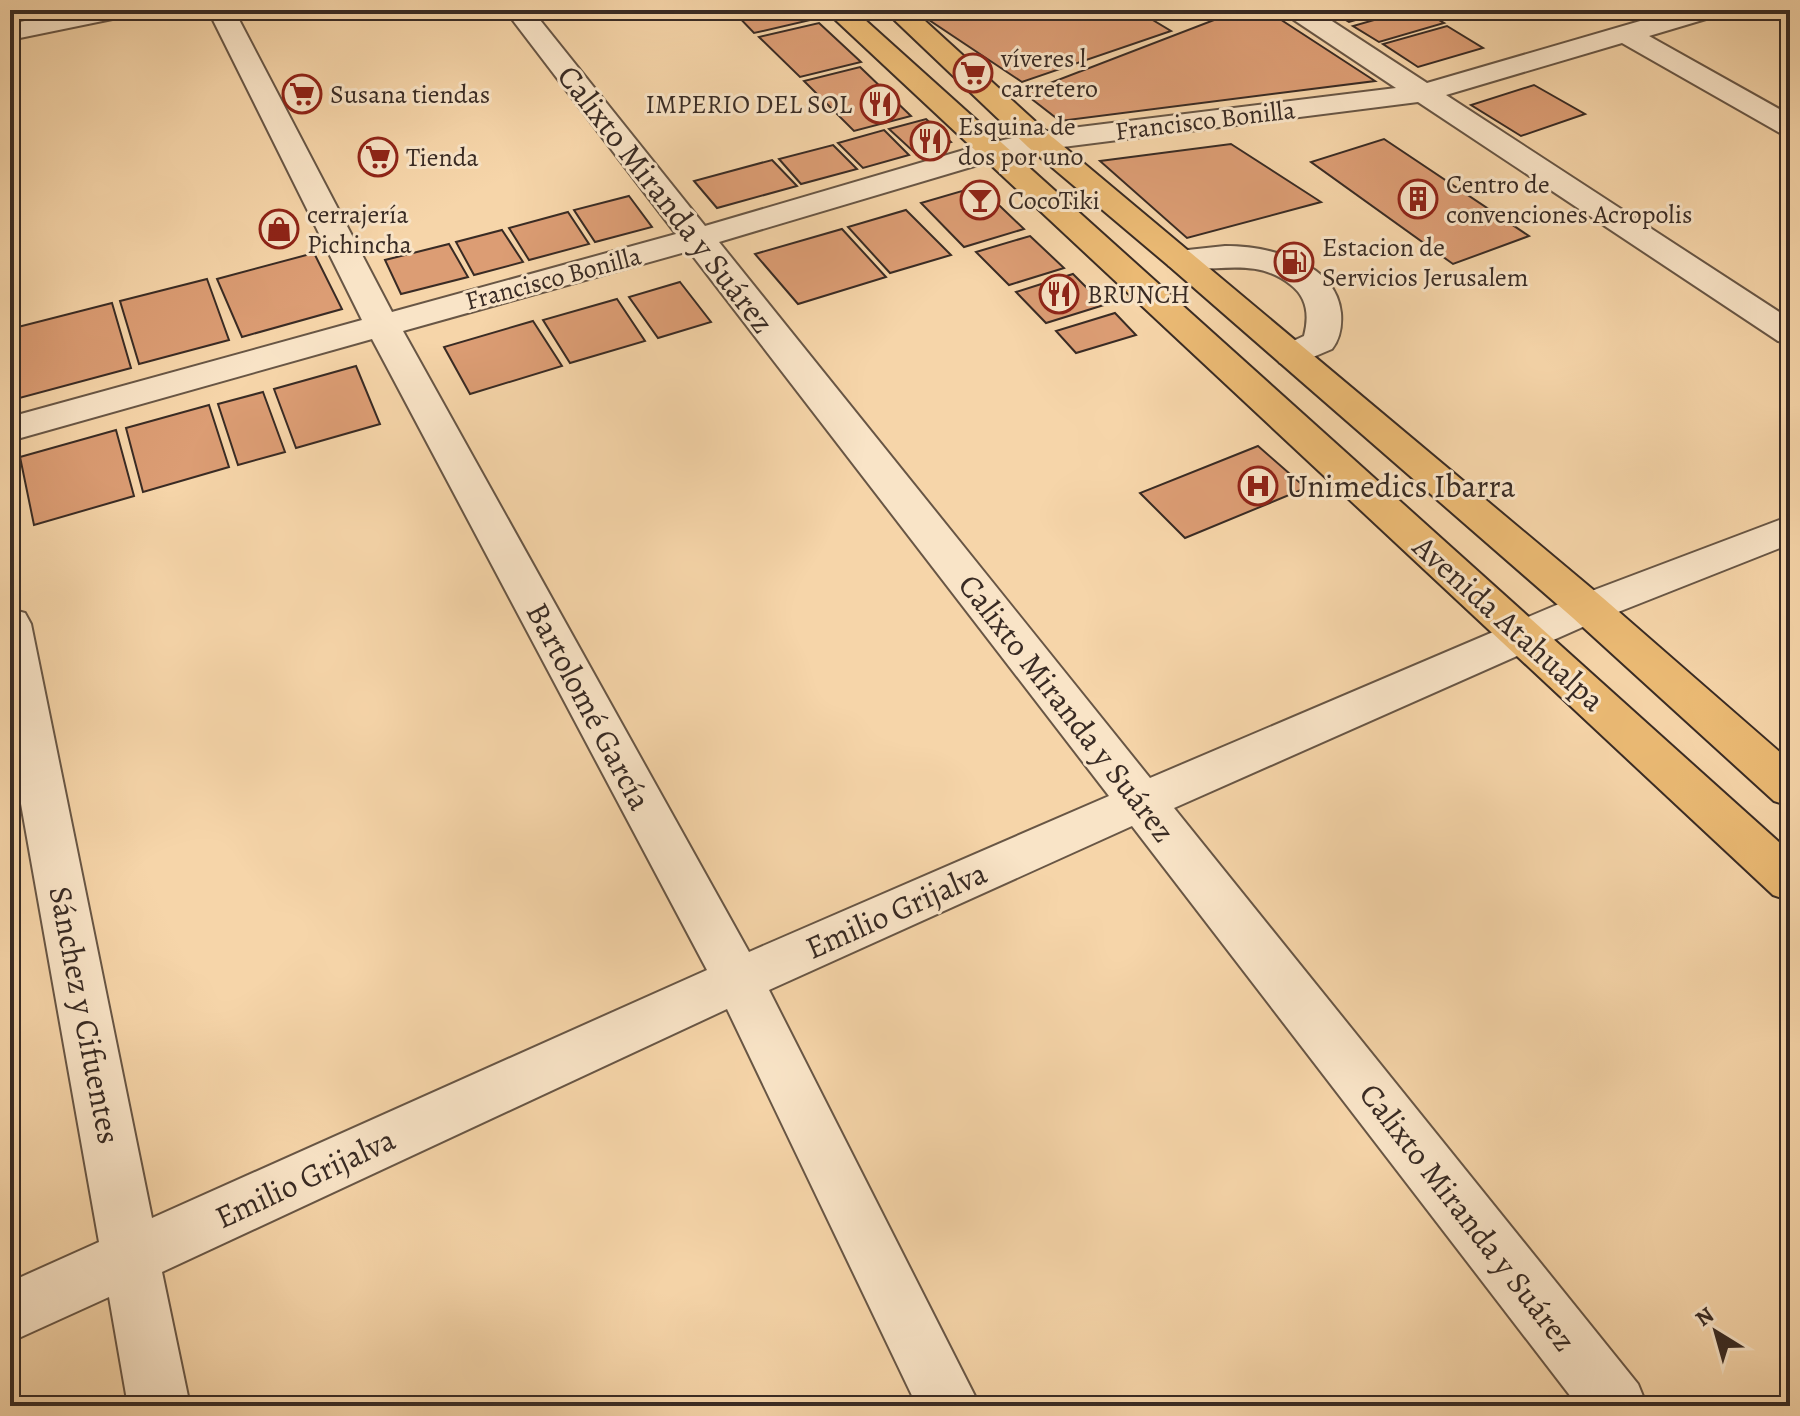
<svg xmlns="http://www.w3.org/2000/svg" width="1800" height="1416" viewBox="0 0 1800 1416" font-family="Alegreya,serif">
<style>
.building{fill:#dc9d74;stroke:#392b24;stroke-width:2}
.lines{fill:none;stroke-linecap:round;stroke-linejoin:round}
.minor-casing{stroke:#685645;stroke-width:4}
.major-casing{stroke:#392b24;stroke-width:4}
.minor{fill:#f9e4c7;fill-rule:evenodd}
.major{fill:#ebba74;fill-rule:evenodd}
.labels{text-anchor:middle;stroke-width:6;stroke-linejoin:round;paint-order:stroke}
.far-poi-label{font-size:26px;fill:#392b24;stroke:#f9e4c7;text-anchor:start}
.far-street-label{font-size:26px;fill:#392b24;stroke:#f9e4c7}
.street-label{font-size:32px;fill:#392b24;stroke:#f9e4c7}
.poi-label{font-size:32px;fill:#392b24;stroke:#f9e4c7;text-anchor:start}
</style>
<rect width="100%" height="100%" fill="#f6d5a9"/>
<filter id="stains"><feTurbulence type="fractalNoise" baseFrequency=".0025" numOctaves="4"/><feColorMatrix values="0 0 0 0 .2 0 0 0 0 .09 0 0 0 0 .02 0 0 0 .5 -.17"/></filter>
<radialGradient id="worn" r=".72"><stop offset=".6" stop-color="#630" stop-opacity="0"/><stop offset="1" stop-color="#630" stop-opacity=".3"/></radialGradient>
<!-- building -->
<g class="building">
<path d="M 732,10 L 811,10 L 819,18 L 754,33 Z"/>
<path d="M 914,10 L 1136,10 L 1171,31 L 1022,82 Z"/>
<path d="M 1240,10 L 1266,10 L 1375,81 L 1060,121 L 1024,93 Z"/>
<path d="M 1329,10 L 1390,10 L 1349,22 Z"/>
<path d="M 1409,10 L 1421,10 L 1444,23 L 1379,42 L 1353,26 Z"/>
<path d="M 819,23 L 861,62 L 800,77 L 759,37 Z"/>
<path d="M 1447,26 L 1483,48 L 1418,67 L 1383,44 Z"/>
<path d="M 860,67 L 911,116 L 854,131 L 804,81 Z"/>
<path d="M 1534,85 L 1585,114 L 1521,136 L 1471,105 Z"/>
<path d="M 926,119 L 951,142 L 915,153 L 889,129 Z"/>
<path d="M 884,130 L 909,155 L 863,168 L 838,143 Z"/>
<path d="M 1384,139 L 1529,236 L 1453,264 L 1311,162 Z"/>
<path d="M 1231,144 L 1321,202 L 1187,238 L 1100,161 Z"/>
<path d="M 833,145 L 857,169 L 801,184 L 779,159 Z"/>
<path d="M 772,160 L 797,186 L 717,208 L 694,181 Z"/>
<path d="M 979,186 L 1024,229 L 964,247 L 921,203 Z"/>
<path d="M 629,196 L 652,227 L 595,242 L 574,210 Z"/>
<path d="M 906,210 L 951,255 L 890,273 L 848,227 Z"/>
<path d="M 568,212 L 589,244 L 529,260 L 509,228 Z"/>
<path d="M 842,229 L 886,277 L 798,304 L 755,254 Z"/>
<path d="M 502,230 L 523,262 L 474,275 L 456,242 Z"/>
<path d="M 1030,236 L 1064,268 L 1009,285 L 976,252 Z"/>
<path d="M 449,244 L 468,277 L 401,294 L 385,260 Z"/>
<path d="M 314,253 L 342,309 L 242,337 L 217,279 Z"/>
<path d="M 1073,274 L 1104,305 L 1046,323 L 1016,292 Z"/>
<path d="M 207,279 L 229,340 L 139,364 L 120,301 Z"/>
<path d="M 680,282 L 711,322 L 658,338 L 629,297 Z"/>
<path d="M 617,299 L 645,341 L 570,363 L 543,320 Z"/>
<path d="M 112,303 L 131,368 L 12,400 L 10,329 Z"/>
<path d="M 1115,313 L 1136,335 L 1076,353 L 1056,331 Z"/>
<path d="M 533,321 L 562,366 L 470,394 L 444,347 Z"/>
<path d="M 356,366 L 380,424 L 296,448 L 274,389 Z"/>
<path d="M 263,392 L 285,452 L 238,465 L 218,404 Z"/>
<path d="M 209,405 L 229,467 L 143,492 L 126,428 Z"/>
<path d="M 116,430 L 134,496 L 34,525 L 20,457 Z"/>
<path d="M 1258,446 L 1306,488 L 1185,538 L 1140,493 Z"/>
</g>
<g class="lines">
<!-- minor casing -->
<g class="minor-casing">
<g id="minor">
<path d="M 78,10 L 131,10 L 127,16 L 10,40 L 10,24 Z"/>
<path d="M 208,10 L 234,10 L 392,312 L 676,234 L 505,10 L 532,10 L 705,226 L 981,145 L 1039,132 L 1396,88 L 1288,16 L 1284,10 L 1315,10 L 1427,83 L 1678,10 L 1720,10 L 1716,16 L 1649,36 L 1790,115 L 1790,136 L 1780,133 L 1622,43 L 1446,95 L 1790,319 L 1790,344 L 1778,341 L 1418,102 L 1039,150 L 998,159 L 719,242 L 1150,778 L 1573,598 L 1790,516 L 1790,544 L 1603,618 L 1174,808 L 1638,1384 L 1647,1406 L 1578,1406 L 1132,826 L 769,990 L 980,1406 L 917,1406 L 727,1009 L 162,1272 L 190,1406 L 128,1406 L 109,1297 L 10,1342 L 10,1282 L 99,1242 L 10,742 L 10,609 L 25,613 L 31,624 L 152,1218 L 707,970 L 372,339 L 10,441 L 10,417 L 362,320 ZM 689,251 L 1109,796 L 749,952 L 403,331 Z"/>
<path d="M 1225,246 C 1267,246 1336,261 1341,313 C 1342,326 1340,339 1332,349 L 1292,366 L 1280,363 L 1274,355 L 1280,347 L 1304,336 C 1309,317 1308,298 1291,285 C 1253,254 1211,276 1169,266 L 1165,259 L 1169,252 Z"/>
</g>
</g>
<!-- major casing -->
<g class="major-casing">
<g id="major">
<path d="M 825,10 L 854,10 L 1790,852 L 1790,901 L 1773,895 Z"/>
<path d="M 884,10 L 913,10 L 1050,135 L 1603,598 L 1790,761 L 1790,806 L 1774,801 L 1573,618 L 1169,266 L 1028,147 Z"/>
</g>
</g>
<!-- minor -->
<use href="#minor" class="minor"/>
<!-- major -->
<use href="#major" class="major"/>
</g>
<!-- icons -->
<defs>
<g id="supermarket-ring" transform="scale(2)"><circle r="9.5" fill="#f9e4c7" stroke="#8f2418" stroke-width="1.5"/><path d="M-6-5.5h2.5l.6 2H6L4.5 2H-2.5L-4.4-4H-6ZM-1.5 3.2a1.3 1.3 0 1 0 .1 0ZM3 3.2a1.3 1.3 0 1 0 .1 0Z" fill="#8f2418"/></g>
<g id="restaurant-ring" transform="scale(2)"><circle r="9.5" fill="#f9e4c7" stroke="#8f2418" stroke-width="1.5"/><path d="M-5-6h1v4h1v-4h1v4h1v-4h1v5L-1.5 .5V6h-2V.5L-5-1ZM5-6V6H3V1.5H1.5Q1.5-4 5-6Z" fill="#8f2418"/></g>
<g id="building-ring" transform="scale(2)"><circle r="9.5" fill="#f9e4c7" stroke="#8f2418" stroke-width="1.5"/><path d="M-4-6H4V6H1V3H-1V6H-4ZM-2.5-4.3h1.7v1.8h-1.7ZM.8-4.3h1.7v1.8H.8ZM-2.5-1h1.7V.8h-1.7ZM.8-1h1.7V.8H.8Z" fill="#8f2418"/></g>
<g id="bar-ring" transform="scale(2)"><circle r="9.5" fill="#f9e4c7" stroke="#8f2418" stroke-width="1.5"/><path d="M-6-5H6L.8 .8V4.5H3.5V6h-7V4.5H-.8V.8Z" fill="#8f2418"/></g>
<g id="shop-ring" transform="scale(2)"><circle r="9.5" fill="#f9e4c7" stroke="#8f2418" stroke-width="1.5"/><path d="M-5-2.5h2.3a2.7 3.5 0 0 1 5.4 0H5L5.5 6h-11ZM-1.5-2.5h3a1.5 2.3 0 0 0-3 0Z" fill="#8f2418"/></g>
<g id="fuel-ring" transform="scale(2)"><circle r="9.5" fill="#f9e4c7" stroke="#8f2418" stroke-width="1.5"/><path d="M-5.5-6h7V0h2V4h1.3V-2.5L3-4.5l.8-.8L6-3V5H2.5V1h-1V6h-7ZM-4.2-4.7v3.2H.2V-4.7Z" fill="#8f2418"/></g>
<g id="hospital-ring" transform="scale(2)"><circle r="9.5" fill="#f9e4c7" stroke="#8f2418" stroke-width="1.5"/><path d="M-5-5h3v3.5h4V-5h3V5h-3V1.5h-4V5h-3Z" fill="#8f2418"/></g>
</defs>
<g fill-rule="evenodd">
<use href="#supermarket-ring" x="973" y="73"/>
<use href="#supermarket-ring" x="302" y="94"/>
<use href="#restaurant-ring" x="880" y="104"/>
<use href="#restaurant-ring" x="930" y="141"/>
<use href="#supermarket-ring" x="378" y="157"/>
<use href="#building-ring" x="1418" y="199"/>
<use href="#bar-ring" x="980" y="200"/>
<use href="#shop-ring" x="279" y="229"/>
<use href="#fuel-ring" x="1294" y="262"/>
<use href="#restaurant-ring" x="1059" y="294"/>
<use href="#hospital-ring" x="1258" y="486"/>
</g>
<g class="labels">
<!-- far-poi labels -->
<g class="far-poi-label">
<text x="1001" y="67">víveres l<tspan x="1001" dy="30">carretero</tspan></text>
<text x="330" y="103">Susana tiendas</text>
<text x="852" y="113" text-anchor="end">IMPERIO DEL SOL</text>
<text x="958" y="135">Esquina de<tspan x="958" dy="30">dos por uno</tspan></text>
<text x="406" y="166">Tienda</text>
<text x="1446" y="193">Centro de<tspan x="1446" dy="30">convenciones Acropolis</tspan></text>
<text x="1008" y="209">CocoTiki</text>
<text x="307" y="223">cerrajería<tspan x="307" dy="30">Pichincha</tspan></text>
<text x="1322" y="256">Estacion de<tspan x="1322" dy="30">Servicios Jerusalem</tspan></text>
<text x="1087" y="303">BRUNCH</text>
</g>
<!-- far-street labels -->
<g class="far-street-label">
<text transform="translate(1205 120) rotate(-7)" y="9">Francisco Bonilla</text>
<text transform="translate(553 278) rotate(-15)" y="9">Francisco Bonilla</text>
</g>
<!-- street labels -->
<g class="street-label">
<text transform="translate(666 199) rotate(52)" y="11">Calixto Miranda y Suárez</text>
<text transform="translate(1509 623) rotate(42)" y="11">Avenida Atahualpa</text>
<text transform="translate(589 706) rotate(62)" y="11">Bartolomé García</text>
<text transform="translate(1067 708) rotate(52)" y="11">Calixto Miranda y Suárez</text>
<text transform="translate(896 910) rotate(-24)" y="11">Emilio Grijalva</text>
<text transform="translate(85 1015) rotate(79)" y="11">Sánchez y Cifuentes</text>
<text transform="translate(305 1178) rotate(-25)" y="11">Emilio Grijalva</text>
<text transform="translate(1468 1217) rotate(52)" y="11">Calixto Miranda y Suárez</text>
</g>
<!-- poi labels -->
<g class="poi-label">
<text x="1286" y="497">Unimedics Ibarra</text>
</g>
</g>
<!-- margin -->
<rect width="1800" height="1416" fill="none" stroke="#f6d5a9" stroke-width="40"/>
<rect x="12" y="12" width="1776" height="1392" fill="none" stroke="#392b24" stroke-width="4"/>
<rect x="20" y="20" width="1760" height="1376" fill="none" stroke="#392b24" stroke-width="2"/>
<!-- north arrow -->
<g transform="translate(1716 1332) rotate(323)" stroke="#f9e4c7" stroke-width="6" paint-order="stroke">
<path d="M0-6L14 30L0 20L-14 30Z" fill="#392b24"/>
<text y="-12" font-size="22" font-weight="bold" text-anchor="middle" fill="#392b24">N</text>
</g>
<rect width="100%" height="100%" filter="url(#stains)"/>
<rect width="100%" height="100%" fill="url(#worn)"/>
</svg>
